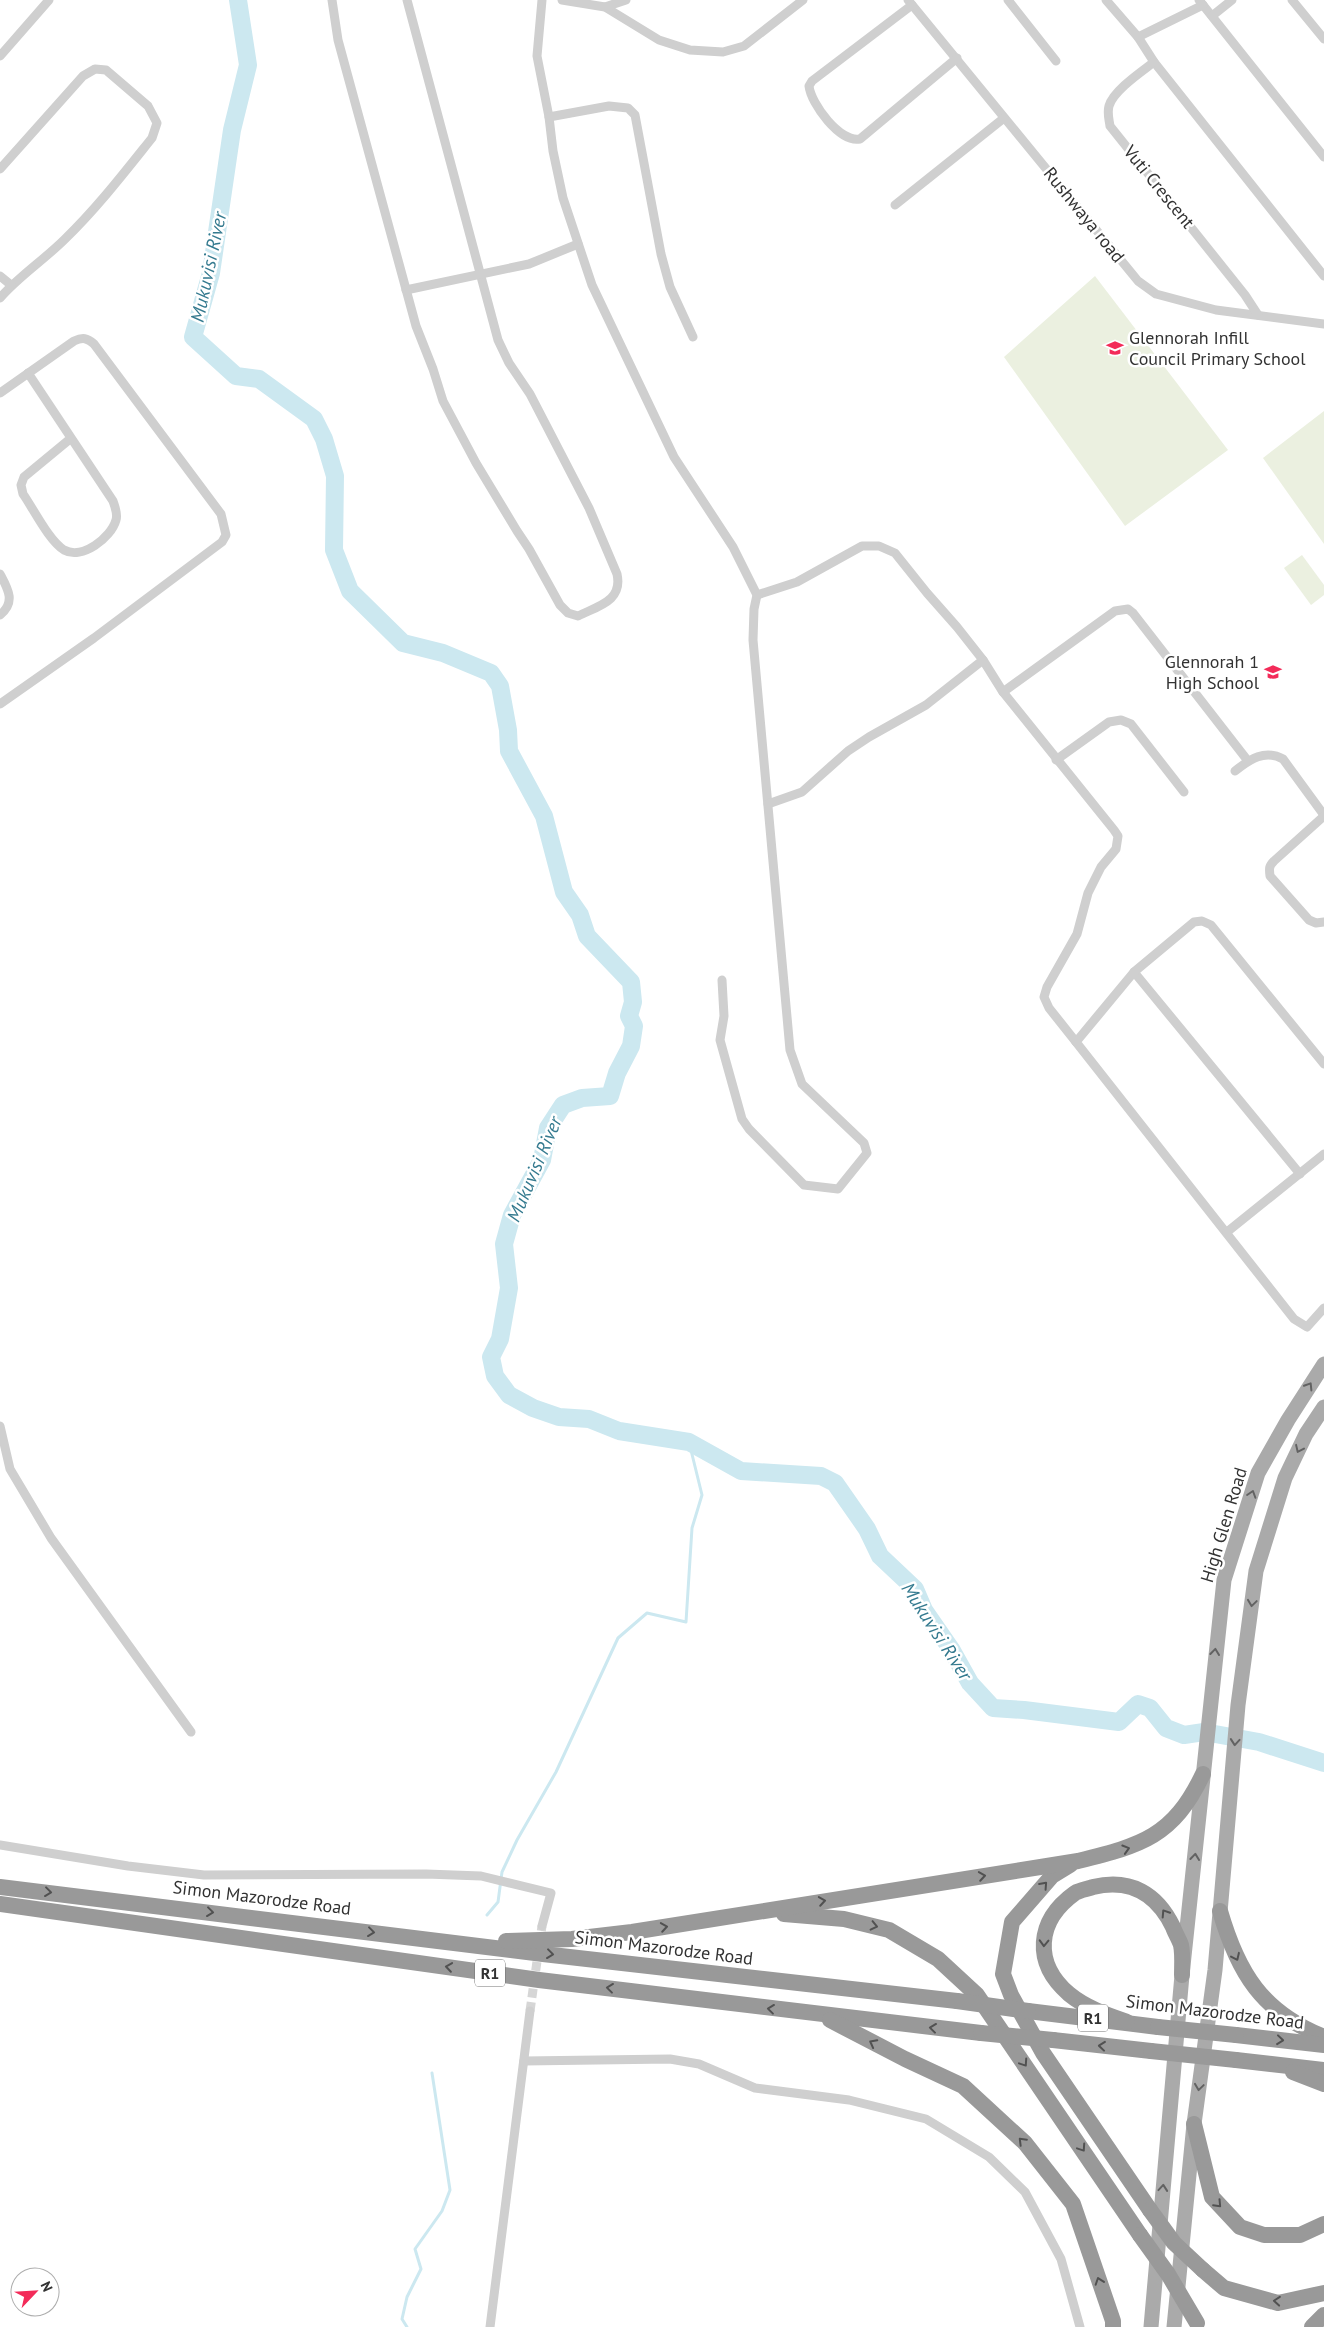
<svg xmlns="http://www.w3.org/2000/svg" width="1324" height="2327" viewBox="0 0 1324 2327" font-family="'PT Sans',sans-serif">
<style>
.green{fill:#ebf0e0}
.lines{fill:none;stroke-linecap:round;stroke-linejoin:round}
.stream{stroke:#cce8f0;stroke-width:3}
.river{stroke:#cce8f0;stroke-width:18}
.street-tunnel{stroke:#d6d6d6;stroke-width:9;stroke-dasharray:9 4.5;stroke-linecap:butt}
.street{stroke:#cfcfcf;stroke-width:9}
.primary{stroke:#aaa;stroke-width:15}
.highway{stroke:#999;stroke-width:16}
.highway-bridge{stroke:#999;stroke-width:16}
.oneway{stroke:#626262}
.oneway2{stroke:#515151}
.labels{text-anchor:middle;stroke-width:5;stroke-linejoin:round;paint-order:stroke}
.shield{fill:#fff;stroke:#707070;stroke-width:1}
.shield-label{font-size:16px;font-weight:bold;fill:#323232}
.street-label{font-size:18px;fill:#323232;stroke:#fff}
.poi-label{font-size:18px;fill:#323232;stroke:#fff;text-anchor:start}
.water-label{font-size:19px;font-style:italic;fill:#347a8f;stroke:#fff}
</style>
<rect width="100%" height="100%" fill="#fff"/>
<!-- green -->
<g class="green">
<path d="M 1095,276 L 1228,450 L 1125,526 L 1004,357 Z"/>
<path d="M 1324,411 L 1324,544 L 1263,458 Z"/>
<path d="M 1302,555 L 1324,585 L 1324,595 L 1311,605 L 1284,568 Z"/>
</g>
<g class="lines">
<!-- stream -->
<g class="stream">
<path d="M 487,1915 L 498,1902 L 502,1872 L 517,1840 L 556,1772 L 618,1638 L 647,1613 L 686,1622 L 692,1528 L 702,1495 L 689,1442"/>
<path d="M 407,2327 L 402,2319 L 407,2297 L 421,2269 L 415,2249 L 442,2211 L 450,2190 L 432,2073"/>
</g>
<!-- river -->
<path class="river" d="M 238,0 L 248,65 L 232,130 L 211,273 L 193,337 L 236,376 L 259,379 L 314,419 L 324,439 L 335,476 L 334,550 L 350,591 L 403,643 L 443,653 L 491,673 L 500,686 L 508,730 L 509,751 L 544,816 L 564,892 L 580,915 L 587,936 L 631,982 L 633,1002 L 629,1016 L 634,1026 L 631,1046 L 617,1073 L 610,1096 L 582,1098 L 563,1105 L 548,1128 L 542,1160 L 512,1215 L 504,1244 L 509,1288 L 500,1339 L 491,1357 L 495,1376 L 509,1395 L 533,1408 L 559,1417 L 589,1419 L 619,1431 L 689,1442 L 741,1471 L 821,1476 L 835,1483 L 867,1529 L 880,1556 L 915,1589 L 924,1610 L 951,1649 L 970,1683 L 993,1708 L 1024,1710 L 1119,1722 L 1138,1704 L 1150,1708 L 1166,1728 L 1184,1735 L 1204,1732 L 1259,1742 L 1324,1763"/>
<!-- street-tunnel -->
<path class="street-tunnel" d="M 530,2011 L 542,1926"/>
<!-- street -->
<g class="street">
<path d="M 332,0 L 338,40 L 416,326 L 433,369 L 443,401 L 476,463 L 517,531 L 529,549 L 560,605 L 568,613 L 578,616 C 598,606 623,601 617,574 L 589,508 L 530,394 L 509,363 L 498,340 L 407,0"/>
<path d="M 542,0 L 537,56 L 549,117 L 553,151 L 563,198 L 592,285 L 674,457 L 733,547 L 757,595 L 754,609 L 753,640 L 790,1050 L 802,1084 L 864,1143 L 867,1153 L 838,1189 L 804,1185 L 749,1129 L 742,1119 L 720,1040 L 724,1016 L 722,980"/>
<path d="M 562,0 L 605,7 L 659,40 L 690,50 L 723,52 L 744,46 L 803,0"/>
<path d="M 908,0 L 1138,281 L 1156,294 L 1216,310 L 1324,324"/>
<path d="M 1008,0 L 1056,61"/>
<path d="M 1106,0 L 1138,37 L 1154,62 L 1324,276"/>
<path d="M 1199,0 L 1324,157"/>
<path d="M 1292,0 L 1324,39"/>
<path d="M 912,5 L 812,81 L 809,86 C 811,104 840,143 860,139 L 957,58"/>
<path d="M 605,7 L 626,0"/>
<path d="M 1212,16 L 1232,0"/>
<path d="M 1138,37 L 1203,5"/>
<path d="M 0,56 L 49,0"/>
<path d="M 1154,62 C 1141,72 1113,91 1109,106 C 1107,113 1109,119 1110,126 L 1245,295 L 1258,315"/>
<path d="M 549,117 L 609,106 L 628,108 L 635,115 L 661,254 L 670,287 L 693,337"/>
<path d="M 0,169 L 83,76 L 95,69 L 106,70 L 148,106 L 157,123 L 152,138 C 124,173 97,208 65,239 C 44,260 19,276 0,298"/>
<path d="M 895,205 L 1004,118"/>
<path d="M 0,276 L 11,285"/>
<path d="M 406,290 L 529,264 L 578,244"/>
<path d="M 28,373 L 113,501 C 115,507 118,514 116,520 C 111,538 82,560 64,550 C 49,541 33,508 23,494 L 21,485 L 24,477 L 70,439"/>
<path d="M 0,393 L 74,341 C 83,337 87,338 94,344 L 221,514 L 226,535 L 222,542 L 94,638 L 0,704"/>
<path d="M 0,574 C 8,589 16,602 0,615"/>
<path d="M 757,595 L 797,582 L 862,546 L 879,546 L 895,553 L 927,593 L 957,627 L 983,660 L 1003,692 L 1114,830 L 1118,836 L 1116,849 L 1101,867 L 1088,893 L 1077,934 L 1047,987 L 1044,997 L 1049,1008 L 1076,1042"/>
<path d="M 1003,692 L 1115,611 L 1128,609 L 1133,613 L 1248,761"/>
<path d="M 1056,760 L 1109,722 L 1121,720 L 1131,724 L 1184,792"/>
<path d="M 1235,771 C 1250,759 1265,749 1283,759 L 1324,815"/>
<path d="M 768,804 L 802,792 L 848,751 L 869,737 L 926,705 L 983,660"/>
<path d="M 1324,816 L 1274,861 C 1269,866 1269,868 1270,876 L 1309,920 L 1316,923 L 1324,922"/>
<path d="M 1134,972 L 1300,1174"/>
<path d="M 1324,1064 L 1211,925 L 1202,921 L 1194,922 L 1134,972 L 1076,1042 L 1294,1319 L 1307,1327 L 1324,1308"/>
<path d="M 1227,1232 L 1324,1154"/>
<path d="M 0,1426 L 10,1469 L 51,1538 L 191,1732"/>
<path d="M 0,1845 L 128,1866 L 204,1875 L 426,1874 L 481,1876 L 551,1893 L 542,1926"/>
<path d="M 524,2061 L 670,2059 L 699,2064 L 755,2088 L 849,2100 L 926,2119 L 989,2157 L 1025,2192 L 1061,2259 L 1080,2327"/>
<path d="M 490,2327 L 530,2011"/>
</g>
<!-- primary -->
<g class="primary">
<path d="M 1151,2327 L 1182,1975 L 1224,1580 L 1258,1473 L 1288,1420 L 1324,1364"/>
<path d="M 1174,2327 L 1194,2124 L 1215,1970 L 1238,1705 L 1256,1571 L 1285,1478 L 1306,1434 L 1324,1407"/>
</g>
<!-- highway -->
<g class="highway">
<path d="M 1070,1865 L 1052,1876 L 1012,1922 L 1003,1974 L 1011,1995 L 1043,2053 L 1150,2210"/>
<path d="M 0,1887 L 543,1954 L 957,2001"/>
<path d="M 0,1904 L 539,1980 L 981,2033"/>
<path d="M 1220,1911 C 1238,1973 1262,2012 1324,2037"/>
<path d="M 784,1914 L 844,1919 L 889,1930 L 938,1959 L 977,1995 L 1140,2235"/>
<path d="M 506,1941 L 572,1939 L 632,1932 L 1078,1861 C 1142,1845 1173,1837 1203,1774"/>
<path d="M 1028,2011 L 1158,2027"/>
<path d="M 830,2020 L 905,2059 L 963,2086 L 1025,2143 L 1073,2204 L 1113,2321 L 1113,2327"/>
<path d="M 1127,2022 C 1107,2015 1086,2008 1069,1994 C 1033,1963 1036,1921 1075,1893 C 1080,1890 1088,1889 1093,1887 C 1131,1878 1157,1894 1173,1927 C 1175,1933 1179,1939 1181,1945 C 1183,1954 1182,1966 1182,1975"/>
<path d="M 1236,2035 L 1324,2045"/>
<path d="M 1053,2040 L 1151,2051"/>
<path d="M 1236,2060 L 1324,2070"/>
<path d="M 1293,2072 L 1324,2084"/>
<path d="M 1194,2124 L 1212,2197 L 1240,2227 L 1264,2235 L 1300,2235 L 1324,2224"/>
<path d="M 1203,2270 L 1224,2288 L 1278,2303 L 1324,2293"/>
<path d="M 1312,2327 L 1324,2315"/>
</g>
<!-- highway-bridge -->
<g class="highway-bridge">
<path d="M 957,2001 L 1028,2011"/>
<path d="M 1158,2027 L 1236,2035"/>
<path d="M 981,2033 L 1053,2040"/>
<path d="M 1151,2051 L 1236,2060"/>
<path d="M 1150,2210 L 1174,2243 L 1203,2270"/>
<path d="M 1140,2235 L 1168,2274 L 1197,2323"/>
</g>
</g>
<!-- one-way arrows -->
<defs><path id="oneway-chevron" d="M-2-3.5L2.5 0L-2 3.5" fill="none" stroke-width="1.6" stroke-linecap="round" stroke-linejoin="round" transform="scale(1.25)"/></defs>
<g class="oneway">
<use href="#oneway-chevron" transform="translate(1309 1386) rotate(-58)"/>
<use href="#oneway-chevron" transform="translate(1299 1449) rotate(115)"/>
<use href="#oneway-chevron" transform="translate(1252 1494) rotate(-72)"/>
<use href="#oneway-chevron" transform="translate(1252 1603) rotate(98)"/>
<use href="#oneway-chevron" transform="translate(1215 1652) rotate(-83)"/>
<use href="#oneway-chevron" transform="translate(1235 1742) rotate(95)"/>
<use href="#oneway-chevron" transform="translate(1195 1857) rotate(-84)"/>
<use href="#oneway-chevron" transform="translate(1199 2087) rotate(98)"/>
<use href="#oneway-chevron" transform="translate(1163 2188) rotate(-85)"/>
</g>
<g class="oneway2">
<use href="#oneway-chevron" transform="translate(1126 1849) rotate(-17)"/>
<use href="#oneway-chevron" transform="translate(982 1876) rotate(-9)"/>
<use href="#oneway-chevron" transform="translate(1044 1885) rotate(-48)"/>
<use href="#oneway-chevron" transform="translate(48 1892) rotate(7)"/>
<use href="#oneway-chevron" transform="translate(822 1901) rotate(-9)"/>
<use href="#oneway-chevron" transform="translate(210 1912) rotate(7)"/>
<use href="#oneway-chevron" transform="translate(1165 1913) rotate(-123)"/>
<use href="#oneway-chevron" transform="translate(874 1926) rotate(13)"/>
<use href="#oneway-chevron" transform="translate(664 1927) rotate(-9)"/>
<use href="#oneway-chevron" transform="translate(371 1932) rotate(7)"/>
<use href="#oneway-chevron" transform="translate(1044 1943) rotate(92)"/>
<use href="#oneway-chevron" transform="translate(550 1954) rotate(7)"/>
<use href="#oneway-chevron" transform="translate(1236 1957) rotate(65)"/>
<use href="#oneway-chevron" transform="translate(449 1967) rotate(-172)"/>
<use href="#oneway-chevron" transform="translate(610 1988) rotate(-173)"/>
<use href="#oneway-chevron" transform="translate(771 2009) rotate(-173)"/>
<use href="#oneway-chevron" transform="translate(933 2028) rotate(-173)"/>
<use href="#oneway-chevron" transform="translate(1280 2040) rotate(6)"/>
<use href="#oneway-chevron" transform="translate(873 2043) rotate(-152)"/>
<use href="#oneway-chevron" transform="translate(1102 2046) rotate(-174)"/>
<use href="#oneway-chevron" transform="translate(1024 2063) rotate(56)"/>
<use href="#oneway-chevron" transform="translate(1022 2141) rotate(-135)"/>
<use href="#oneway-chevron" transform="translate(1082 2148) rotate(56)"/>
<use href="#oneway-chevron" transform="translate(1218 2204) rotate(47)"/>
<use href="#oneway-chevron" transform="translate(1099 2281) rotate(-109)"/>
<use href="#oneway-chevron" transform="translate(1277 2301) rotate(-175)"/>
</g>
<!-- icons -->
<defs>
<g id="school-bare" transform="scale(1.35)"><path d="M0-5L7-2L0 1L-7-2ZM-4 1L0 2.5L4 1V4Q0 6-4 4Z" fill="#f32b59" stroke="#fff" stroke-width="2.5" paint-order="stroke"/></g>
</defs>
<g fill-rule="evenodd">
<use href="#school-bare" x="1115" y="348"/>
<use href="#school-bare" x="1273" y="672"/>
</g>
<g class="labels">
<!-- shield labels -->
<g class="shield">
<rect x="475" y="1959.5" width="30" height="27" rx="4"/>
<rect x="1078" y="2004.5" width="30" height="27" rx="4"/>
</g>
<g class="shield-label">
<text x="490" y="1979">R1</text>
<text x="1093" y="2024">R1</text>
</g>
<!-- street labels -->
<g class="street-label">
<text transform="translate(1159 187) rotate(51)" y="6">Vuti Crescent</text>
<text transform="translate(1084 215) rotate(51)" y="6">Rushwaya road</text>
<text transform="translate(1224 1525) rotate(-73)" y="6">High Glen Road</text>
<text transform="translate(262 1898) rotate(7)" y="6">Simon Mazorodze Road</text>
<text transform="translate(664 1948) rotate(7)" y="6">Simon Mazorodze Road</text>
<text transform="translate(1215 2012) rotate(7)" y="6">Simon Mazorodze Road</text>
</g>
<!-- poi labels -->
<g class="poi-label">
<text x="1129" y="344">Glennorah Infill<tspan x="1129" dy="21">Council Primary School</tspan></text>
<text x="1259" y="668" text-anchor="end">Glennorah 1<tspan x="1259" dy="21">High School</tspan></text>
</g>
<!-- water labels -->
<g class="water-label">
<text transform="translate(208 267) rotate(-78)" y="7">Mukuvisi River</text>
<text transform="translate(534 1169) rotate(-67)" y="7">Mukuvisi River</text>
<text transform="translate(937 1631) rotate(57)" y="7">Mukuvisi River</text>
</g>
</g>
<!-- north arrow -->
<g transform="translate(35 2292) rotate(65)"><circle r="24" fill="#ffffff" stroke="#adadad"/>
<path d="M0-4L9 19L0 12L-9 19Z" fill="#f32b59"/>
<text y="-8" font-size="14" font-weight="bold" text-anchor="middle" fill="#323232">N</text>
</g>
</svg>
